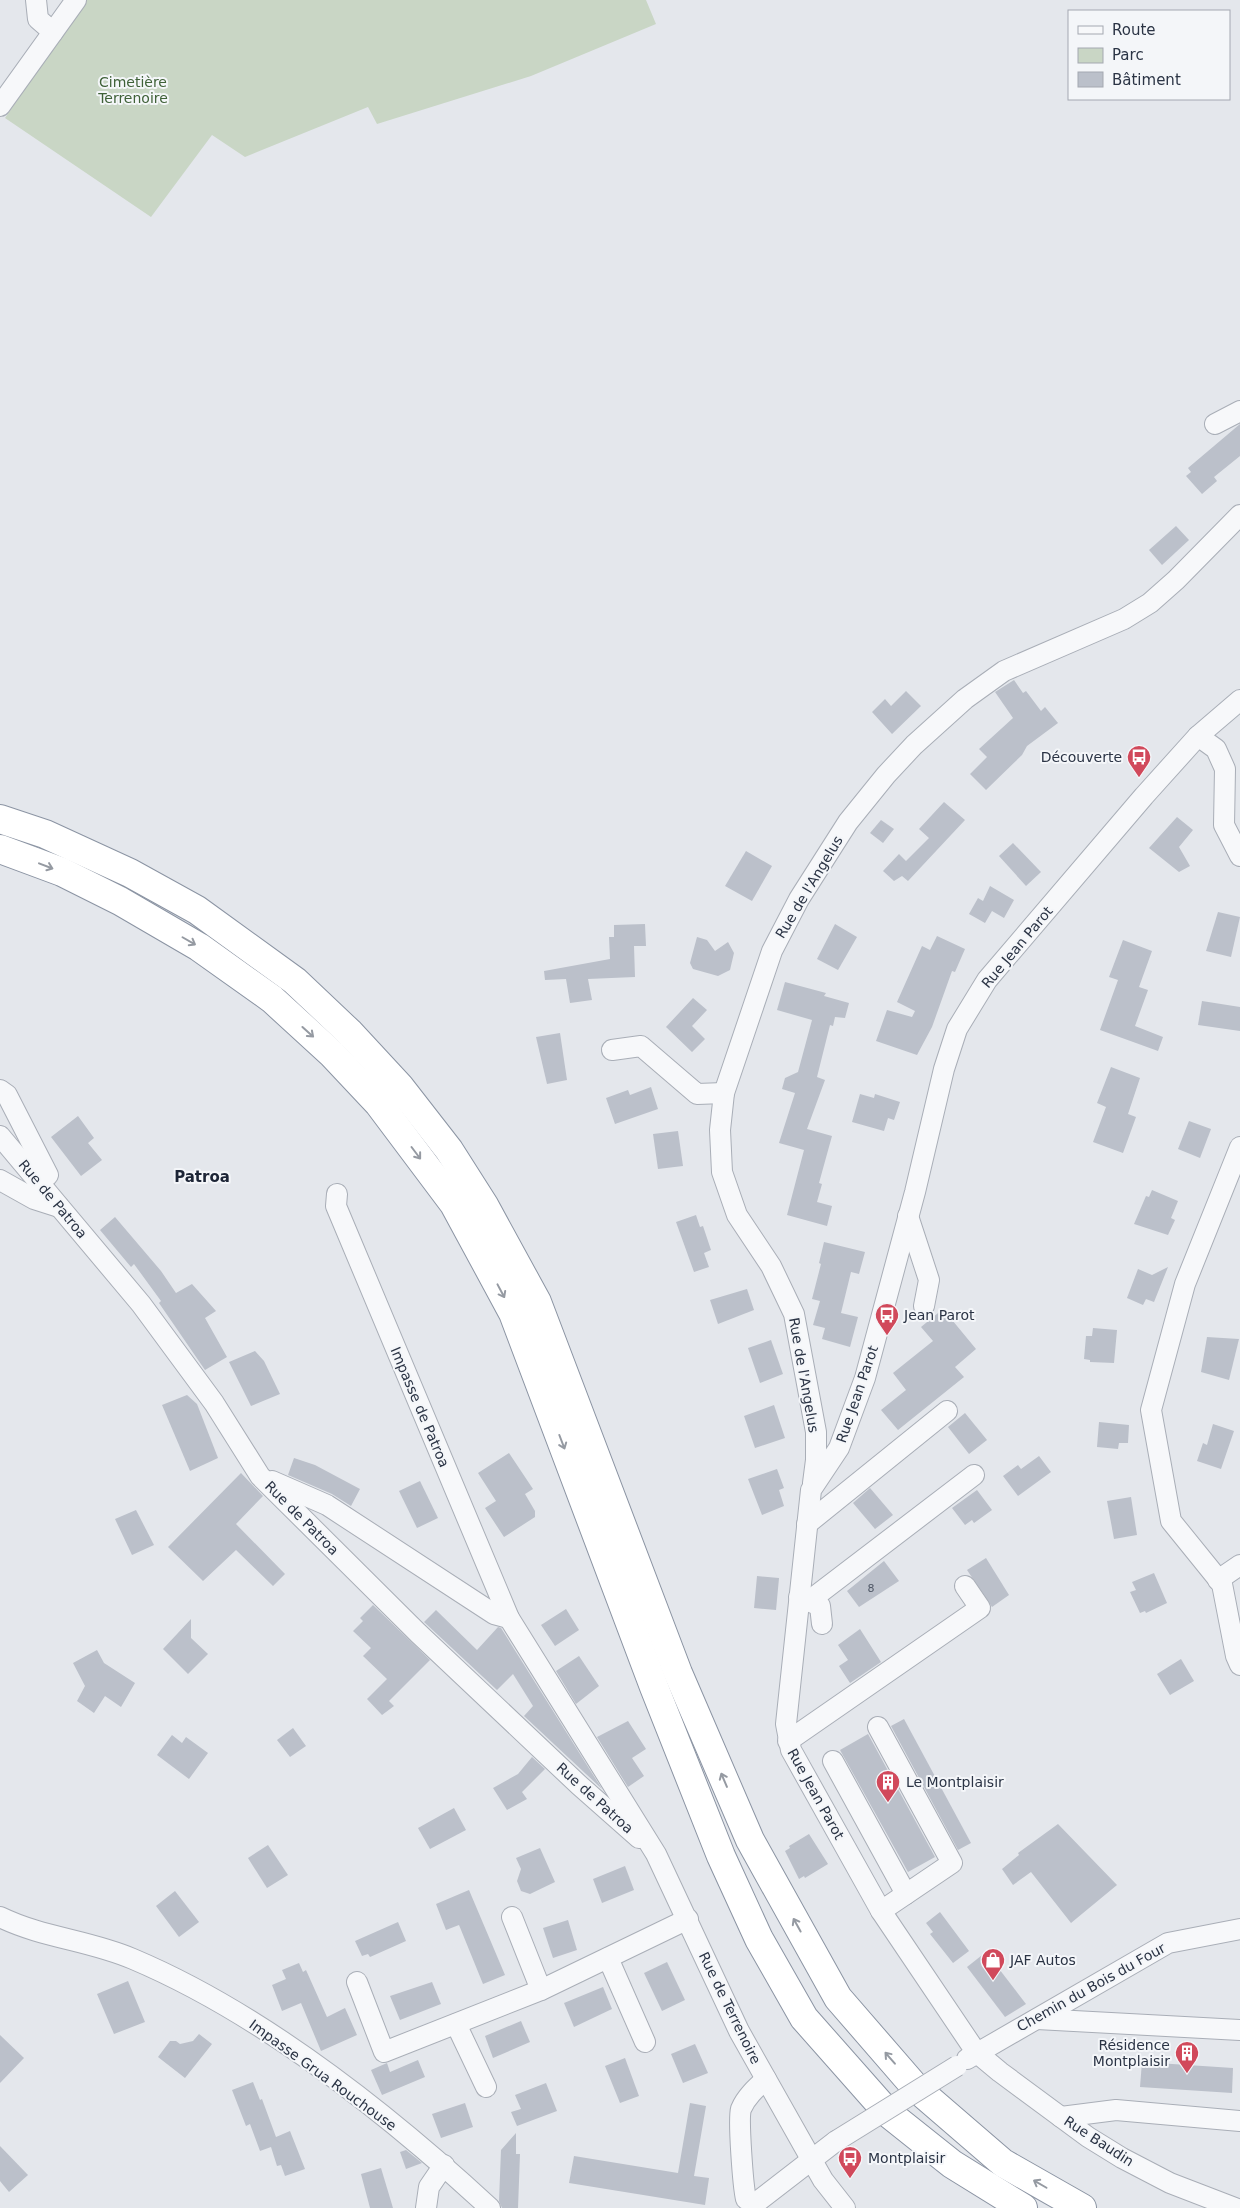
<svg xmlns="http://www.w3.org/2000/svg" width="1240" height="2208" viewBox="0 0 1240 2208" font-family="'DejaVu Sans',sans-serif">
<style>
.green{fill:#c9d6c5}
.building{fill:#bbc0ca}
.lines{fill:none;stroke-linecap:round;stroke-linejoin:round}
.minor-casing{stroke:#a9aeb7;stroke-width:22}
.highway-casing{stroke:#8b94a3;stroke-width:30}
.minor{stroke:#f7f8fa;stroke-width:20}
.highway{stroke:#fff;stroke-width:28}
.minor-bridge-casing{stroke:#a9aeb7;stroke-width:22;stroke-linecap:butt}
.minor-bridge{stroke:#f7f8fa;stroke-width:20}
.oneway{stroke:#959aa2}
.labels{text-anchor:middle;stroke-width:4;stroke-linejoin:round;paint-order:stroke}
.number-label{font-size:11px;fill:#4f5766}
.park-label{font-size:14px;fill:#3f6138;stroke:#f4f6f9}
.poi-label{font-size:14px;fill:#2b3445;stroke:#f4f6f9;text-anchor:start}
.street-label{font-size:14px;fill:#2b3445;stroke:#f4f6f9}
.neighbourhood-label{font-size:15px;font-weight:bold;fill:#1d2536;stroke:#f4f6f9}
</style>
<rect width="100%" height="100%" fill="#e4e7ec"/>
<!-- green -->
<path class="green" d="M 86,0 L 646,0 L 656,24 L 531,76 L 377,124 L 368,107 L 245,157 L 212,135 L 151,217 L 5,118 Z"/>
<!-- building -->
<g class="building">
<path d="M 1240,424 L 1240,456 L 1214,477 L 1217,481 L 1202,494 L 1186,476 L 1191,472 L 1188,468 Z"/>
<path d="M 1176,526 L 1189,540 L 1162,565 L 1149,550 Z"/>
<path d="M 1014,680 L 1023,693 L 1026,691 L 1041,711 L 1045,707 L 1058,723 L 1027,746 L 1022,755 L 986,790 L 970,774 L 987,757 L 979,749 L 1013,718 L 995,692 Z"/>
<path d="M 906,691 L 921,706 L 892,734 L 872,712 L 885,699 L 891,706 Z"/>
<path d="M 944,802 L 965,820 L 908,881 L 902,876 L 894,881 L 883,871 L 899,854 L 906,861 L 929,838 L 919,829 Z"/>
<path d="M 1177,817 L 1193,830 L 1179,847 L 1190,866 L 1179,872 L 1149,848 Z"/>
<path d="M 881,820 L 894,829 L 883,843 L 870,833 Z"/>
<path d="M 1013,843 L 1041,872 L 1026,886 L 999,856 Z"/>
<path d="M 746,851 L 772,866 L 752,901 L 725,886 Z"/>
<path d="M 990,886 L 1014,900 L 1004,918 L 992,911 L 985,923 L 969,914 L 978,898 L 983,901 Z"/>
<path d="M 1218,912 L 1240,917 L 1231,957 L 1206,951 Z"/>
<path d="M 645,924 L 646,946 L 634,946 L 635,977 L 588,979 L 592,1000 L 570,1003 L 566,979 L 545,980 L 544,971 L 610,959 L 609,937 L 614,937 L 614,925 Z"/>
<path d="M 835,924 L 857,937 L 838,970 L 817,959 Z"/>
<path d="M 937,936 L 965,949 L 955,972 L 952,971 L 932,1027 L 917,1055 L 876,1041 L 887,1010 L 912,1017 L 915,1011 L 897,1002 L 922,946 L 930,950 Z"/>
<path d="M 697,937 L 707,940 L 715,951 L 728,942 L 734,953 L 730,970 L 718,976 L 693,969 L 690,963 Z"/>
<path d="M 1123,940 L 1152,951 L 1139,987 L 1148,990 L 1135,1026 L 1163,1037 L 1158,1051 L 1100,1030 L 1118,980 L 1109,977 Z"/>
<path d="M 785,982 L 826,993 L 824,996 L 849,1003 L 845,1018 L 835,1017 L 833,1026 L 830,1025 L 817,1077 L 825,1080 L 807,1129 L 832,1136 L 819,1183 L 822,1184 L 817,1202 L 832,1206 L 827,1226 L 787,1215 L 804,1150 L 779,1143 L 795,1093 L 782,1089 L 785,1078 L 798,1072 L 812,1020 L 777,1010 Z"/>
<path d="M 693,998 L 707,1010 L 692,1026 L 705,1039 L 692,1052 L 666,1027 Z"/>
<path d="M 1202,1001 L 1240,1007 L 1240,1031 L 1198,1025 Z"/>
<path d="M 560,1033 L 567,1080 L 547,1084 L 536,1037 Z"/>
<path d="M 1111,1067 L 1140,1078 L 1128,1114 L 1136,1117 L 1123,1153 L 1093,1142 L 1106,1107 L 1097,1103 Z"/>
<path d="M 651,1087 L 658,1109 L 615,1124 L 606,1098 L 628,1090 L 630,1095 Z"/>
<path d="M 860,1094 L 874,1098 L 875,1094 L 900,1102 L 894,1120 L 888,1118 L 884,1131 L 852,1122 Z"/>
<path d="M 78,1116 L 94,1138 L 88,1143 L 102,1160 L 81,1176 L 51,1137 Z"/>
<path d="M 1189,1121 L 1211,1129 L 1200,1158 L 1178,1149 Z"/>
<path d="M 678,1131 L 683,1166 L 658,1169 L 653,1134 Z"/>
<path d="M 1152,1190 L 1178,1201 L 1171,1218 L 1175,1220 L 1168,1235 L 1134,1224 L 1146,1196 L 1149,1197 Z"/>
<path d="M 696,1215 L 700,1227 L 703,1226 L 711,1250 L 704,1253 L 709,1267 L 694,1272 L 676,1222 Z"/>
<path d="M 115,1217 L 161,1271 L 176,1293 L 192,1284 L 216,1311 L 205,1318 L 227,1357 L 205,1370 L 159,1303 L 161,1301 L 134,1264 L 131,1267 L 100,1230 Z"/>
<path d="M 824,1242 L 865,1252 L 859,1274 L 851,1272 L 841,1313 L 858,1317 L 850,1347 L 822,1339 L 825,1328 L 813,1325 L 820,1301 L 812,1299 L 821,1264 L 819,1263 Z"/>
<path d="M 1168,1267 L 1154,1302 L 1146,1299 L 1143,1305 L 1127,1298 L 1138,1269 L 1152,1275 Z"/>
<path d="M 747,1289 L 754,1310 L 718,1324 L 710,1300 Z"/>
<path d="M 943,1309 L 976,1349 L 955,1367 L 964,1377 L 898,1430 L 881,1410 L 906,1390 L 893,1373 L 933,1341 L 921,1327 Z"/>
<path d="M 1093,1328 L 1117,1330 L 1114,1363 L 1090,1362 L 1090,1360 L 1084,1359 L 1086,1336 L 1092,1336 Z"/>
<path d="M 1207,1337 L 1239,1339 L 1229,1380 L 1201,1372 Z"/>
<path d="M 771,1340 L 783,1374 L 760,1383 L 748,1348 Z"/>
<path d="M 255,1351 L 264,1361 L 280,1394 L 251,1406 L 229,1362 Z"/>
<path d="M 187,1395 L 197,1404 L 218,1458 L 190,1471 L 162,1405 Z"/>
<path d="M 774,1405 L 785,1438 L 755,1448 L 744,1416 Z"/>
<path d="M 965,1413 L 987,1440 L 969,1454 L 948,1427 Z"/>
<path d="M 1099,1422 L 1129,1425 L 1128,1443 L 1119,1443 L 1118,1449 L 1097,1447 Z"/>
<path d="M 1213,1424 L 1234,1431 L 1221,1469 L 1197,1461 L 1203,1443 L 1207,1445 Z"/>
<path d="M 509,1453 L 533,1489 L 525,1494 L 535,1511 L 535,1517 L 504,1537 L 485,1508 L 496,1501 L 478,1473 Z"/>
<path d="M 1039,1456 L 1051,1472 L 1018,1496 L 1003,1476 L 1018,1465 L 1021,1469 Z"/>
<path d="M 294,1458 L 315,1465 L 360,1489 L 351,1506 L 332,1494 L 288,1475 Z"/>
<path d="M 777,1469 L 784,1488 L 779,1490 L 784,1506 L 762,1515 L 748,1479 Z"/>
<path d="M 241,1473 L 263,1496 L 236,1524 L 285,1574 L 273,1586 L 236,1550 L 203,1581 L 168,1547 Z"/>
<path d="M 420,1481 L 438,1518 L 417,1528 L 399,1491 Z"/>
<path d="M 870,1488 L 893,1515 L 875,1529 L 853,1503 Z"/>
<path d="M 977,1490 L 992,1510 L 974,1523 L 972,1520 L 965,1525 L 952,1508 Z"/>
<path d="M 1131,1497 L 1137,1535 L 1114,1539 L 1107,1501 Z"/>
<path d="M 136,1510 L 154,1545 L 132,1555 L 115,1519 Z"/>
<path d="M 986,1558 L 1009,1595 L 992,1607 L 967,1570 Z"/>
<path d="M 884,1561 L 899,1581 L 859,1607 L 847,1591 Z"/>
<path d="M 1154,1573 L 1167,1603 L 1146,1613 L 1145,1611 L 1140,1613 L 1130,1592 L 1136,1590 L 1132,1582 Z"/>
<path d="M 757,1576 L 779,1578 L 776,1610 L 754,1608 Z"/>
<path d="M 373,1605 L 430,1660 L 389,1701 L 394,1706 L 382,1715 L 367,1699 L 387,1679 L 363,1656 L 371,1648 L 353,1631 L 363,1621 L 360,1618 Z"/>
<path d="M 566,1609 L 579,1630 L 555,1646 L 541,1625 Z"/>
<path d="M 436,1610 L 477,1650 L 498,1627 L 501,1628 L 602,1789 L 524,1716 L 533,1706 L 513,1674 L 497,1690 L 424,1622 Z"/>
<path d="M 191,1619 L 191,1638 L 208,1654 L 188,1674 L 163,1649 Z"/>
<path d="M 860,1629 L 881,1662 L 850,1683 L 839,1666 L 848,1660 L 838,1645 Z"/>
<path d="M 97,1650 L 104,1663 L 135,1683 L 121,1707 L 105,1696 L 94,1713 L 77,1701 L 85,1686 L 73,1663 Z"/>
<path d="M 579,1656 L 599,1686 L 576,1704 L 556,1671 Z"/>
<path d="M 1181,1659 L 1194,1681 L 1170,1695 L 1157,1674 Z"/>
<path d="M 904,1719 L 971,1843 L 958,1850 L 891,1726 Z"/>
<path d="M 628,1721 L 646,1749 L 632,1758 L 644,1776 L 628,1787 L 597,1737 Z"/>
<path d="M 293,1728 L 306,1746 L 290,1757 L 277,1740 Z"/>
<path d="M 868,1734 L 935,1857 L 908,1872 L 840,1750 Z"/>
<path d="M 172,1735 L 182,1743 L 186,1737 L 208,1753 L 189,1779 L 157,1755 Z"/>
<path d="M 532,1757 L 545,1769 L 522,1792 L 527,1799 L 507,1810 L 493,1788 L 518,1774 Z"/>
<path d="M 454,1808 L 466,1830 L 430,1849 L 418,1828 Z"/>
<path d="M 1058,1824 L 1117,1885 L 1071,1923 L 1031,1872 L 1013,1885 L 1002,1869 L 1019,1855 L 1018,1853 Z"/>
<path d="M 809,1834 L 828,1864 L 805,1878 L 804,1876 L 799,1879 L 785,1851 L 790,1848 L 789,1846 Z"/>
<path d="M 268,1845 L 288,1875 L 267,1888 L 248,1858 Z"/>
<path d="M 540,1848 L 555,1882 L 530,1894 L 521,1891 L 517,1881 L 521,1869 L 516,1858 Z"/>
<path d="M 625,1866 L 634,1890 L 602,1903 L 593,1879 Z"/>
<path d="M 469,1890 L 505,1975 L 483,1984 L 459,1925 L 446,1930 L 436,1904 Z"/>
<path d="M 175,1891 L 199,1922 L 179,1937 L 156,1906 Z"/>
<path d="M 940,1912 L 969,1951 L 953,1963 L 930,1934 L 933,1932 L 926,1923 Z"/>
<path d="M 568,1920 L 577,1950 L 553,1958 L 543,1928 Z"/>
<path d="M 398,1922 L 406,1941 L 370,1957 L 368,1954 L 362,1956 L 355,1941 Z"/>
<path d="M 986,1952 L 1026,2004 L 1005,2017 L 967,1967 Z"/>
<path d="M 667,1962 L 685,2000 L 662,2011 L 644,1973 Z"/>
<path d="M 299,1963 L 303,1972 L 306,1970 L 327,2017 L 345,2008 L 357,2035 L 321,2051 L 301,2003 L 282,2011 L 272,1985 L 286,1979 L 282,1970 Z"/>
<path d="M 128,1981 L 145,2022 L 114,2034 L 97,1994 Z"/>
<path d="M 432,1982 L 441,2004 L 400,2020 L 390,1996 Z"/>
<path d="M 603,1987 L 612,2009 L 574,2027 L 564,2003 Z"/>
<path d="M 521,2021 L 530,2042 L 493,2058 L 485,2036 Z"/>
<path d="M 199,2034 L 212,2044 L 185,2078 L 158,2057 L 170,2041 L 176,2041 L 180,2044 L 193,2041 Z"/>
<path d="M 0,2035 L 24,2058 L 0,2083 Z"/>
<path d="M 695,2044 L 708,2073 L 683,2083 L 671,2054 Z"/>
<path d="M 625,2058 L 639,2096 L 620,2103 L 605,2066 Z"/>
<path d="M 418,2060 L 425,2077 L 382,2095 L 371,2070 L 387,2063 L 390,2072 Z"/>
<path d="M 1142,2062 L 1233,2068 L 1232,2093 L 1140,2087 Z"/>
<path d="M 253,2082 L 260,2100 L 262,2099 L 276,2137 L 290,2131 L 305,2169 L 285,2176 L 281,2165 L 277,2166 L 271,2147 L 260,2151 L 250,2124 L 246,2126 L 232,2090 Z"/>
<path d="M 546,2083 L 557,2111 L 517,2126 L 511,2112 L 521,2109 L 515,2095 Z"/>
<path d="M 465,2103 L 473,2127 L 441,2138 L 432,2114 Z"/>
<path d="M 690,2103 L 706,2106 L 694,2176 L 709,2178 L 705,2205 L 569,2183 L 574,2156 L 678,2173 Z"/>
<path d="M 516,2133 L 516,2154 L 520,2154 L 518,2208 L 502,2208 L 499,2201 L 501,2150 Z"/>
<path d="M 0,2146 L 28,2175 L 9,2192 L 0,2181 Z"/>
<path d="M 406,2150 L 422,2163 L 406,2169 L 400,2152 Z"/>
<path d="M 381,2168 L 393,2208 L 370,2208 L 361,2174 Z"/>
</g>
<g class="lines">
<!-- minor casing -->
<g class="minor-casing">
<g id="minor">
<path d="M 36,0 L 38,19 L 53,32"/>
<path d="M 0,106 L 76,0"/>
<path d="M 1215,424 L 1240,411"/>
<path d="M 1198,736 L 1216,749 L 1225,769 L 1224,825 L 1240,856"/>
<path d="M 612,1050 L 641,1046 L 697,1094 L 724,1093"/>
<path d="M 0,1090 L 7,1095 L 48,1175 L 39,1183"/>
<path d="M 0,1136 L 141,1304 L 214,1403 L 260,1476 L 418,1633 L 579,1785 L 639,1838"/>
<path d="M 1240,1147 L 1185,1284 L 1151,1410 L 1171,1521 L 1222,1584 L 1236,1656 L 1240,1665"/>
<path d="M 0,1180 L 34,1199 L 59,1207"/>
<path d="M 337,1194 L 336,1206 L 509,1618 L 656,1854 L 739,2031 L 823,2180 L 845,2208"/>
<path d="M 908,1216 L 929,1280 L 924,1306"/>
<path d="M 272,1481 L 327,1505 L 494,1614 L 509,1618"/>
<path d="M 813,1483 L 816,1460 L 816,1432 L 794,1314 L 771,1266 L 737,1215 L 722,1172 L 720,1130 L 724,1093 L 772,951 L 799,899 L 848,822 L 886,775 L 914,745 L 965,699 L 1004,671 L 1124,619 L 1150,603 L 1176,580 L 1240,515"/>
<path d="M 807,1524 L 947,1411"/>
<path d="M 1218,1580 L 1240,1565"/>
<path d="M 799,1597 L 820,1606 L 822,1624"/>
<path d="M 809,1601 L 974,1475"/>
<path d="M 878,1727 L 952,1863 L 881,1911"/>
<path d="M 788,1741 L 980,1608 L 965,1586"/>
<path d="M 833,1761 L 906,1894"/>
<path d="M 0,1917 C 43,1938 89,1940 133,1959 C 263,2014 387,2113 490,2208"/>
<path d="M 512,1917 L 541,1990"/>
<path d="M 608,1958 L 645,2042"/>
<path d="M 357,1982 L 384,2052 L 541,1990 L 688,1919"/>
<path d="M 1037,2019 L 1240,2030"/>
<path d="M 456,2024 L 486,2087"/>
<path d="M 967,2059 L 1168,1943 L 1240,1929"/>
<path d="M 1061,2117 L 1116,2110 L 1240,2121"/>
<path d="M 746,2199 C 743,2186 738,2119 741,2109 C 746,2097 756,2088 766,2079"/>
<path d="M 757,2202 L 836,2141"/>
<path d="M 426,2208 L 429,2187 L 444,2165"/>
<path d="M 1235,2208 L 1170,2183 L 1122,2158 L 1088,2137 L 1000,2072 L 976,2052 L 881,1911 L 791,1750 L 786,1724 L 811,1490 L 839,1448 L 865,1378 L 915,1192 L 944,1069 L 957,1029 L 987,980 L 1144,796 L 1198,736 L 1240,700"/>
</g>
</g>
<!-- highway casing -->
<g class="highway-casing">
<g id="highway">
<path d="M 0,819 L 45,834 L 130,873 L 197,910 L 295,981 L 350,1033 L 400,1087 L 449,1150 L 484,1205 L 537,1302 L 678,1673 L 750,1840 L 838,1998 L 916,2088 L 1003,2163 L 1082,2208"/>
<path d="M 0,849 L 62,872 L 120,901 L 199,947 L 272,999 L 332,1054 L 379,1104 L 454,1204 L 513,1313 L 654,1687 L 721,1856 L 759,1939 L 804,2018 L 888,2113 L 952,2164 L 1023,2208"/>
</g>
</g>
<!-- minor -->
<use href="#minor" class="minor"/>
<!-- highway -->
<use href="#highway" class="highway"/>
<!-- minor-bridge casing -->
<g class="minor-bridge-casing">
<path id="minor-bridge" d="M 836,2141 L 957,2066"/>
</g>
<!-- minor-bridge -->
<use href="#minor-bridge" class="minor-bridge"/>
</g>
<!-- one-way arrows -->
<defs><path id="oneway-shaft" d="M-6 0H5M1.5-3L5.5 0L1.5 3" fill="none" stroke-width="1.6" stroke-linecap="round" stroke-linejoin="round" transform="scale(1.25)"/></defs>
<g class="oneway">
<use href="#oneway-shaft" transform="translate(46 866) rotate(21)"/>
<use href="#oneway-shaft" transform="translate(189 941) rotate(30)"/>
<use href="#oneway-shaft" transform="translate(308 1032) rotate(42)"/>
<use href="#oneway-shaft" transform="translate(416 1153) rotate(53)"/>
<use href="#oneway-shaft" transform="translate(501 1291) rotate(62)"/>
<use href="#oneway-shaft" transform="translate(562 1442) rotate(69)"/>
<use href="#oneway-shaft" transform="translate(724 1780) rotate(-113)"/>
<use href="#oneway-shaft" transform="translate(797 1925) rotate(-119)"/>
<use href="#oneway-shaft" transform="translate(890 2058) rotate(-131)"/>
<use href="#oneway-shaft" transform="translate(1040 2184) rotate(-150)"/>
</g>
<!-- icons -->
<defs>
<g id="bus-pin" transform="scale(1.25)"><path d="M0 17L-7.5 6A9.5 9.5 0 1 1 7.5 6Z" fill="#d1495b" stroke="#f4f6f9"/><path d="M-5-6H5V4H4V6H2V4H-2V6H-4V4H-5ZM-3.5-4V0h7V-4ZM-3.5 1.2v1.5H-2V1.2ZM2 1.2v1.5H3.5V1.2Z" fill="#fff"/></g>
<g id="building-pin" transform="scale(1.25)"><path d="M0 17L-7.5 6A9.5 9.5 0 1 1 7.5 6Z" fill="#d1495b" stroke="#f4f6f9"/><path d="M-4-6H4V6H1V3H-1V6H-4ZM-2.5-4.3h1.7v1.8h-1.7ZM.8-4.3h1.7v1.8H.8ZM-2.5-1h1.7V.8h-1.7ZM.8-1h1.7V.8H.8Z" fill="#fff"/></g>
<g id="shop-pin" transform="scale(1.25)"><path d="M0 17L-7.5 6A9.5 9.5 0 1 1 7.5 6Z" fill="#d1495b" stroke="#f4f6f9"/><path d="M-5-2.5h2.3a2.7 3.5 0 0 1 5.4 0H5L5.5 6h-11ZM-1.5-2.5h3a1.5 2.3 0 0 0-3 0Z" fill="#fff"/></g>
</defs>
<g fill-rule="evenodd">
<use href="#bus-pin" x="1139" y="757"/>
<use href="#bus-pin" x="887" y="1315"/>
<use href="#building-pin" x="888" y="1782"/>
<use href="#shop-pin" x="993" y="1960"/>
<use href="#building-pin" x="1187" y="2053"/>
<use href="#bus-pin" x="850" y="2158"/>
</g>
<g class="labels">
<!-- number labels -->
<g class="number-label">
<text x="871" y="1592">8</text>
</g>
<!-- park labels -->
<g class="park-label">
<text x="133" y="87">Cimetière<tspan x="133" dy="16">Terrenoire</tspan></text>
</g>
<!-- poi labels -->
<g class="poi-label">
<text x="1122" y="762" text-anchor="end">Découverte</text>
<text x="904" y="1320">Jean Parot</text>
<text x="906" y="1787">Le Montplaisir</text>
<text x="1010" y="1965">JAF Autos</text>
<text x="1170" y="2050" text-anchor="end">Résidence<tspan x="1170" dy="16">Montplaisir</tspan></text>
<text x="868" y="2163">Montplaisir</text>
</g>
<!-- street labels -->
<g class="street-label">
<text transform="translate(809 887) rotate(-59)" y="5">Rue de l'Angelus</text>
<text transform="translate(1017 947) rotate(-50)" y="5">Rue Jean Parot</text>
<text transform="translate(53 1199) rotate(50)" y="5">Rue de Patroa</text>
<text transform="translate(804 1375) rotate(80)" y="5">Rue de l'Angelus</text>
<text transform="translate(857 1394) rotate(-71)" y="5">Rue Jean Parot</text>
<text transform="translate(420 1407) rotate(67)" y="5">Impasse de Patroa</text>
<text transform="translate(302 1518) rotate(45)" y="5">Rue de Patroa</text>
<text transform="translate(816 1794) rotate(61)" y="5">Rue Jean Parot</text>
<text transform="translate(595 1798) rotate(42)" y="5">Rue de Patroa</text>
<text transform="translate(1091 1987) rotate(-29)" y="5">Chemin du Bois du Four</text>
<text transform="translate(730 2008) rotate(64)" y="5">Rue de Terrenoire</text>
<text transform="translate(323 2075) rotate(36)" y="5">Impasse Grua Rouchouse</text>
<text transform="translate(1099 2141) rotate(33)" y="5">Rue Baudin</text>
</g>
<!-- neighbourhood labels -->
<g class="neighbourhood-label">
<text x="202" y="1182">Patroa</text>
</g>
</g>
<!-- legend -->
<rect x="1068" y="10" width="162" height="90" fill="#f4f6f9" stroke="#a4a8b1"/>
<rect x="1078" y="26" width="25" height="8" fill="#f7f8fa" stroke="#a4a8b1"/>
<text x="1112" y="35" font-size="15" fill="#2b3445">Route</text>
<rect x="1078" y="48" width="25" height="15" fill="#c9d6c5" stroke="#a4a8b1"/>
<text x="1112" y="60" font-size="15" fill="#2b3445">Parc</text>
<rect x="1078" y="72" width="25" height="15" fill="#bbc0ca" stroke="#a4a8b1"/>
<text x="1112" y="85" font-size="15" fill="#2b3445">Bâtiment</text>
</svg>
